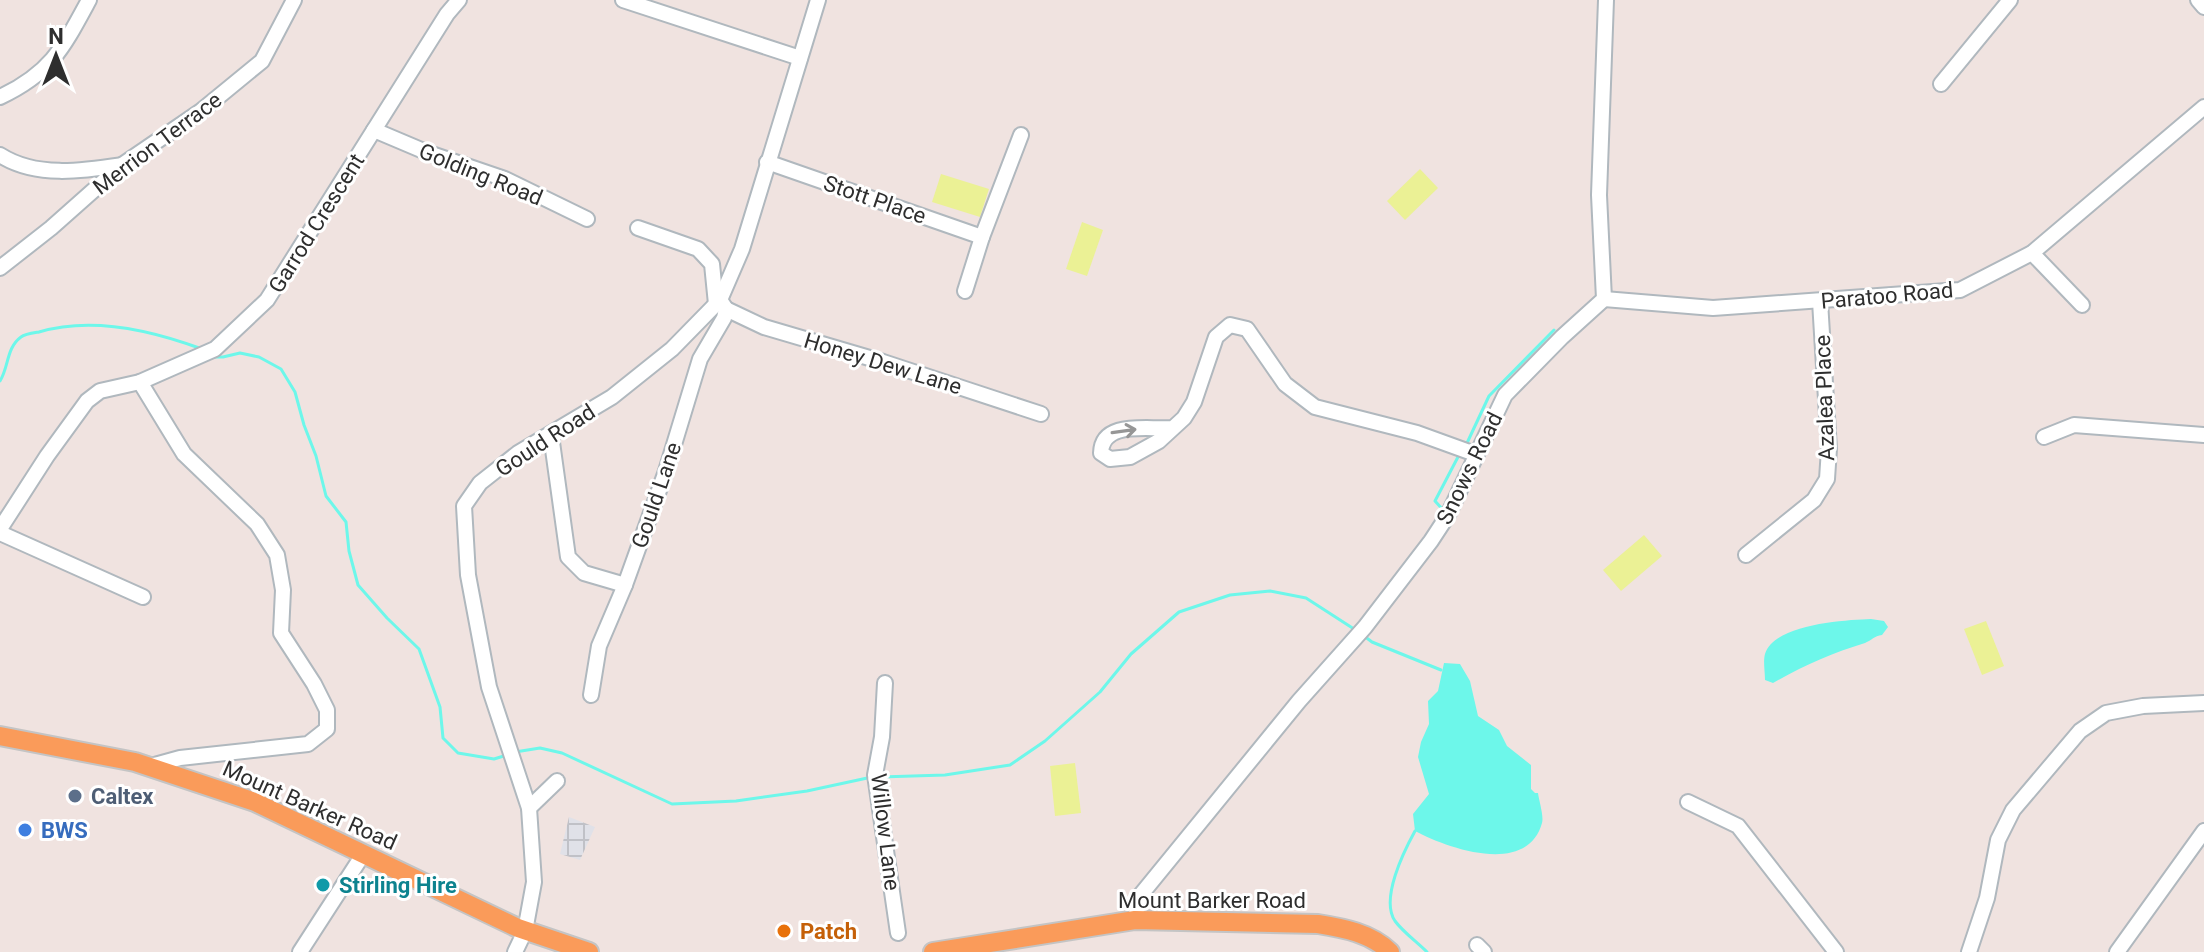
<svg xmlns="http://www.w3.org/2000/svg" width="2204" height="952" viewBox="0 0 2204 952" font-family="Roboto,sans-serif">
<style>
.industrial{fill:url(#industrial-grid)}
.pitch{fill:#ebf195}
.water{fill:#6df7ea}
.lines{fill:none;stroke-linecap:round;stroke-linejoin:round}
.stream{stroke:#6df7ea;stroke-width:3}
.minor-casing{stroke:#b0b8be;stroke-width:18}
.major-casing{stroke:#c4c4c4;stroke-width:22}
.minor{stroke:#fff;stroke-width:14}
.major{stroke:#fa9b5a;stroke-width:18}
.oneway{stroke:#969696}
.service-dot{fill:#5c6f8a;stroke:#fff;stroke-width:3}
.shop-dot{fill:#3f7fe0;stroke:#fff;stroke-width:3}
.culture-dot{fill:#0f9aa8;stroke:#fff;stroke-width:3}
.food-dot{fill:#e8710a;stroke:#fff;stroke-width:3}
.labels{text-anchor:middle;stroke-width:6;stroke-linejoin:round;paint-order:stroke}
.street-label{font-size:22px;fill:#2e2e2e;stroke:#fff}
.service-label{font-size:22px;font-weight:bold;fill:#4e5e75;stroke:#fff;text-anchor:start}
.shop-label{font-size:22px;font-weight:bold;fill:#366cbe;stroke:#fff;text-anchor:start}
.culture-label{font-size:22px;font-weight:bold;fill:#0d838f;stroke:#fff;text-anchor:start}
.food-label{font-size:22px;font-weight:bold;fill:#c56008;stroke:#fff;text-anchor:start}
</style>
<defs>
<pattern id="industrial-grid" width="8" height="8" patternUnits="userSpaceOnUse" patternTransform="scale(2)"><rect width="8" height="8" fill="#e0e1e8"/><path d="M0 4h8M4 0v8" fill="none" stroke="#c0c1c7"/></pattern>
</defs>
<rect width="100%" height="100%" fill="#f0e3e0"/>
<!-- industrial -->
<path class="industrial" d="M 569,817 L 595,827 L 580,860 L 560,854 Z"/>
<!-- pitch -->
<g class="pitch">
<path d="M 1420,169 L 1438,188 L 1405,220 L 1387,201 Z"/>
<path d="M 941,174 L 989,189 L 980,217 L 932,202 Z"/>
<path d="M 1082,222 L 1103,230 L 1087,276 L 1066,269 Z"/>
<path d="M 1644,535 L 1662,556 L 1621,591 L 1603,570 Z"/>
<path d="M 1986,621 L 2004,666 L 1982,675 L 1964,629 Z"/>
<path d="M 1075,763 L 1081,813 L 1055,816 L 1050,766 Z"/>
</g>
<!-- water -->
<g class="water">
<path d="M 1871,619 L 1884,621 L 1888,627 L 1882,635 C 1874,636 1872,640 1865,643 C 1832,653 1803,666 1773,683 L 1765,680 C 1765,672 1763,661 1765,654 C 1774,624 1845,620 1871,619 Z"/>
<path d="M 1444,663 L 1460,664 L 1470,681 L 1478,716 L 1499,730 L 1507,746 L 1531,765 L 1531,789 L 1535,793 L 1538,793 C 1539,801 1544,816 1542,823 C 1527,877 1447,848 1415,831 L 1413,814 L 1429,794 L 1418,757 L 1421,742 L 1429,724 L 1428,701 L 1438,691 Z"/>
</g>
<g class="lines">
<!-- stream -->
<g class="stream">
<path d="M 211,357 L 223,357 L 240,353 L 259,357 L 281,369 L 295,392 L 304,425 L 316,456 L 326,496 L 346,522 L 349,551 L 358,585 L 387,618 L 419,649 L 440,707 L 443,738 L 458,753 L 494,759 L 507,755"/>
<path d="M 0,381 C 9,367 6,348 21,337 C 25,334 33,333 39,332 C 92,316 151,330 202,349"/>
<path d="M 1467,443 L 1489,396 L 1554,330"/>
<path d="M 1445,512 L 1435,501 L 1459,455"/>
<path d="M 1364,636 L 1372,642 L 1441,670"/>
<path d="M 515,752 L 540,748 L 562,753 L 672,804 L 736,801 L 807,791 L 872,777"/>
<path d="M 880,777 L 945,775 L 1010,765 L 1045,741 L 1100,692 L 1131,654 L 1179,612 L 1230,595 L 1270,591 L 1306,598 L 1354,629"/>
<path d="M 1415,831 C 1404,851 1380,899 1395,921 C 1403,932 1417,942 1427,952"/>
</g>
<!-- minor casing -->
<g class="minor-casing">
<g id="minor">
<path d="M 623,0 L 800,58"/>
<path d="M 2198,0 L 2204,7"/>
<path d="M 1941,84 L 2010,0"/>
<path d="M 0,97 C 51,73 63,48 89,0"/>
<path d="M 374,130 L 426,152 L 505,179 L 587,219"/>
<path d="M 0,155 C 36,178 82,171 122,165"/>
<path d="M 767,162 L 982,237 L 1021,135"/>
<path d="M 638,228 L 698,249 L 712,264 L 716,304"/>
<path d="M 2032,253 L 2082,305"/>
<path d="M 0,268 L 51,228 L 122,165 L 201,111 L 262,61 L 294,0"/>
<path d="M 965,291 L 982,237"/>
<path d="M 1604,299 L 1713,308 L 1960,290 L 2032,253 L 2204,107"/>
<path d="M 726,309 L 764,327 L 883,362 L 1041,414"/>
<path d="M 140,382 L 184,454 L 257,524 L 277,555 L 283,590 L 281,633 L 314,684 L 327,710 L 327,729 L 308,744 L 180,758 L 151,766"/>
<path d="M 1171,428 C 1147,430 1102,420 1101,453 L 1110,459 L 1130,457 L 1159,441 L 1184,418 L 1194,402 L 1216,337 L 1230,325 L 1247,329 L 1285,384 L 1315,407 L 1417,433 L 1475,454"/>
<path d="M 551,435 L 568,557 L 584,573 L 625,585"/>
<path d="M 2044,437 L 2074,425 L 2204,435"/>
<path d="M 0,529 L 47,456 L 87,401 L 100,391 L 140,382 L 215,349 L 267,300 L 447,14 L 459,0"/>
<path d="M 0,533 L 143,597"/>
<path d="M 1746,555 L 1814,500 L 1827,479 L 1829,449 L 1820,301"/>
<path d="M 885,683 L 882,737 L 875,775 L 898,933"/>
<path d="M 591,695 L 599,646 L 625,585 L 666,471 L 700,359 L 724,318 L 726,309 L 720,300"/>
<path d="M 1688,802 L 1738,826 L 1836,952"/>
<path d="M 529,808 L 557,781"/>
<path d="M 1135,920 L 1139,897 L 1299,701 L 1365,627 L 1431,541 L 1448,515 L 1505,395 L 1562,337 L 1604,299 L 1599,195 L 1606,0"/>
<path d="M 1477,945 L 1484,952"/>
<path d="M 300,952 L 364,853"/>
<path d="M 515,952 L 525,931 L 534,882 L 529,808 L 489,687 L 468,575 L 464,506 L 480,483 L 518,453 L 612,397 L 672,349 L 720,300 L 742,249 L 818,0"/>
<path d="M 1969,952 L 1987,898 L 1998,840 L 2013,810 L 2080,731 L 2106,713 L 2143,706 L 2204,703"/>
<path d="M 2117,952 L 2204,831"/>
</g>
</g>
<!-- major casing -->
<g class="major-casing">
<g id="major">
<path d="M 0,736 L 135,762 L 255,802 L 518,928 L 589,952"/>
<path d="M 933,952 L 1135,920 L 1318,924 C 1343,928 1371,933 1390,952"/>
</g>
</g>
<!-- minor -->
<use href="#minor" class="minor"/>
<!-- major -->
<use href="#major" class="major"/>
</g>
<!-- one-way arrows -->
<defs><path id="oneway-shaft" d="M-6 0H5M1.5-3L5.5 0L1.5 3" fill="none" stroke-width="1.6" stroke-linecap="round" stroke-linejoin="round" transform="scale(2)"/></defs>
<use class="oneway" href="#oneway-shaft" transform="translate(1124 431) rotate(-8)"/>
<!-- markers -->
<circle class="service-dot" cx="75" cy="796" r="8"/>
<circle class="shop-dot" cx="25" cy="830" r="8"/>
<circle class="culture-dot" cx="323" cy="885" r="8"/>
<circle class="food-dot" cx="784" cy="931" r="8"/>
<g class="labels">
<!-- street labels -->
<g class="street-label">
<text transform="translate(157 143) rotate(-37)" y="8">Merrion Terrace</text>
<text transform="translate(481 174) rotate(22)" y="8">Golding Road</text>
<text transform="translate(875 199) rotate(19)" y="8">Stott Place</text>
<text transform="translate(316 223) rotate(-58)" y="8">Garrod Crescent</text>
<text transform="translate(1887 295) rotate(-5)" y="8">Paratoo Road</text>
<text transform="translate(883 363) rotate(17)" y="8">Honey Dew Lane</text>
<text transform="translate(1824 398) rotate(-92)" y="8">Azalea Place</text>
<text transform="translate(545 440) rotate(-33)" y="8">Gould Road</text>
<text transform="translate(1469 468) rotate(-64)" y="8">Snows Road</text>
<text transform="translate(656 495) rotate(-71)" y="8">Gould Lane</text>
<text transform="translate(310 805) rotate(24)" y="8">Mount Barker Road</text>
<text transform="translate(886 832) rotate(83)" y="8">Willow Lane</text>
<text x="1212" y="908">Mount Barker Road</text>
</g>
<!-- service labels -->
<g class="service-label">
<text x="91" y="804">Caltex</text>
</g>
<!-- shop labels -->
<g class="shop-label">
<text x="41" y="838">BWS</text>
</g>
<!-- culture labels -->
<g class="culture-label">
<text x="339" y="893">Stirling Hire</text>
</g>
<!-- food labels -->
<g class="food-label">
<text x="800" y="939">Patch</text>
</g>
</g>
<!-- north arrow -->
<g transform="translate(56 56)" stroke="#ffffff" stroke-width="6" paint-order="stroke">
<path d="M0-6L14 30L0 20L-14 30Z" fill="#2e2e2e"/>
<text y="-12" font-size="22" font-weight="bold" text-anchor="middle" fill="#2e2e2e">N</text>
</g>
</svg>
